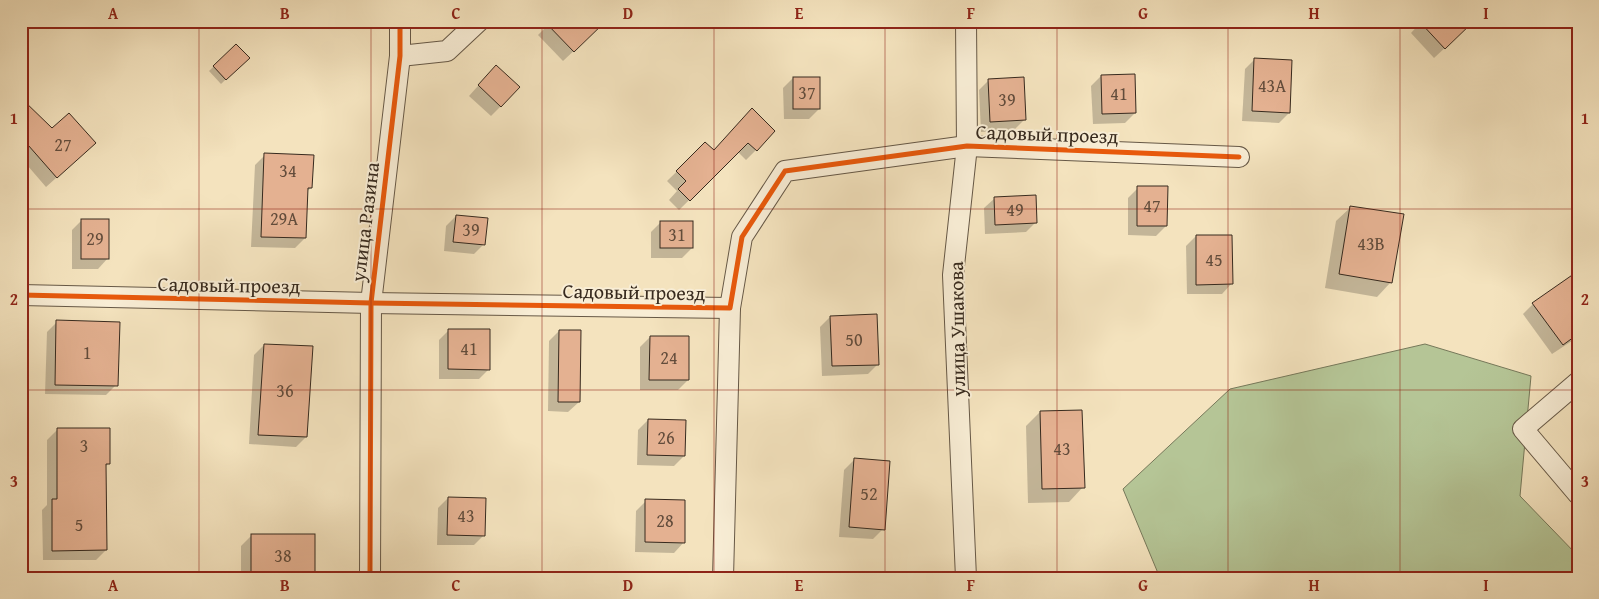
<svg xmlns="http://www.w3.org/2000/svg" width="1599" height="599" viewBox="0 0 1599 599" font-family="'Gentium Book Plus',serif">
<style>
.green{fill:#b5c596;stroke:#76785a}
.shadow{fill:#0003}
.building{fill:#e4b191;stroke:#372a1e}
.lines{fill:none;stroke-linecap:round;stroke-linejoin:round}
.street-casing{stroke:#665846;stroke-width:22}
.street{stroke:#f8edd5;stroke-width:20}
.cycleway-casing{stroke:#f8edd5;stroke-width:8}
.cycleway{stroke:#e8590c;stroke-width:5}
.grid{fill:none;stroke:#8f2418;stroke-width:1;stroke-opacity:0.55}
.labels{text-anchor:middle;stroke-width:4;stroke-linejoin:round;paint-order:stroke}
.number-label{font-size:18px;fill:#624c3b}
.street-label{font-size:20px;fill:#372a1e;stroke:#f8edd5}
.neatline{fill:none;stroke:#8f2418;stroke-width:2}
.grid-label{font-size:16px;text-anchor:middle;font-weight:bold;fill:#8f2418}
</style>
<rect width="100%" height="100%" fill="#f4e3be"/>
<filter id="stains"><feTurbulence type="fractalNoise" baseFrequency=".004" numOctaves="4"/><feColorMatrix values="0 0 0 0 .2 0 0 0 0 .09 0 0 0 0 .02 0 0 0 .5 -.17"/></filter>
<radialGradient id="worn" r=".72"><stop offset=".6" stop-color="#630" stop-opacity="0"/><stop offset="1" stop-color="#630" stop-opacity=".3"/></radialGradient>
<!-- green -->
<path class="green" d="M 1425,344 L 1531,376 L 1520,496 L 1578,556 L 1578,578 L 1160,578 L 1123,489 L 1230,389 Z"/>
<!-- shadow -->
<g class="shadow">
<path d="M 552,21 L 595,31 L 563,61 L 538,35 Z"/>
<path d="M 1422,21 L 1461,33 L 1434,58 L 1411,33 Z"/>
<path d="M 236,45 L 248,58 L 221,84 L 209,71 Z"/>
<path d="M 1255,59 L 1289,113 L 1279,123 L 1242,121 L 1245,69 Z"/>
<path d="M 1101,76 L 1135,113 L 1125,123 L 1093,124 L 1091,86 Z"/>
<path d="M 486,77 L 501,106 L 491,116 L 469,96 Z"/>
<path d="M 793,78 L 819,109 L 809,119 L 784,119 L 783,88 Z"/>
<path d="M 989,80 L 1024,120 L 1014,130 L 981,132 L 979,90 Z"/>
<path d="M 21,99 L 51,130 L 84,153 L 46,187 L 21,158 Z"/>
<path d="M 742,120 L 756,150 L 746,160 L 738,152 L 679,210 L 669,200 L 677,191 L 667,181 L 705,144 L 713,152 Z"/>
<path d="M 265,155 L 311,188 L 306,192 L 305,238 L 295,248 L 251,247 L 255,165 Z"/>
<path d="M 1138,188 L 1166,226 L 1156,236 L 1128,235 L 1128,198 Z"/>
<path d="M 995,198 L 1036,222 L 1026,232 L 985,234 L 984,208 Z"/>
<path d="M 1351,207 L 1391,282 L 1377,297 L 1325,288 L 1336,221 Z"/>
<path d="M 456,216 L 484,244 L 474,254 L 444,251 L 446,226 Z"/>
<path d="M 82,220 L 108,258 L 98,269 L 72,269 L 72,230 Z"/>
<path d="M 661,222 L 692,248 L 682,258 L 651,258 L 651,232 Z"/>
<path d="M 1196,236 L 1232,283 L 1222,294 L 1187,294 L 1186,246 Z"/>
<path d="M 1578,273 L 1578,337 L 1552,354 L 1523,314 L 1533,304 Z"/>
<path d="M 830,317 L 878,364 L 868,374 L 822,376 L 820,327 Z"/>
<path d="M 57,322 L 116,385 L 106,395 L 45,394 L 47,332 Z"/>
<path d="M 449,330 L 489,369 L 479,379 L 439,379 L 439,340 Z"/>
<path d="M 559,331 L 579,402 L 568,412 L 548,411 L 549,341 Z"/>
<path d="M 650,337 L 688,380 L 678,390 L 640,390 L 640,347 Z"/>
<path d="M 264,345 L 306,437 L 296,447 L 249,444 L 254,355 Z"/>
<path d="M 1040,412 L 1083,487 L 1069,502 L 1028,503 L 1026,426 Z"/>
<path d="M 648,420 L 684,456 L 674,466 L 637,465 L 638,430 Z"/>
<path d="M 57,430 L 109,463 L 105,467 L 106,550 L 96,560 L 43,560 L 42,510 L 47,505 L 47,440 Z"/>
<path d="M 854,460 L 883,529 L 873,539 L 839,537 L 844,470 Z"/>
<path d="M 448,498 L 484,535 L 474,545 L 437,545 L 438,508 Z"/>
<path d="M 646,501 L 684,542 L 674,553 L 635,552 L 636,511 Z"/>
<path d="M 251,536 L 313,578 L 241,578 L 241,546 Z"/>
<path d="M 442,573 L 478,577 L 478,578 L 438,578 Z"/>
</g>
<!-- building -->
<g class="building">
<path d="M 544,21 L 606,21 L 574,52 Z"/>
<path d="M 1419,21 L 1474,21 L 1445,49 Z"/>
<path d="M 236,44 L 250,58 L 226,80 L 213,66 Z"/>
<path d="M 1254,58 L 1292,60 L 1290,113 L 1252,111 Z"/>
<path d="M 496,65 L 520,87 L 501,107 L 478,85 Z"/>
<path d="M 1135,74 L 1136,113 L 1102,114 L 1101,75 Z"/>
<rect x="793" y="77" width="27" height="32"/>
<path d="M 1024,77 L 1026,120 L 990,122 L 988,79 Z"/>
<path d="M 21,98 L 52,128 L 69,113 L 96,143 L 57,178 L 21,137 Z"/>
<path d="M 752,108 L 775,131 L 757,151 L 748,143 L 690,201 L 678,189 L 686,181 L 676,171 L 705,142 L 714,150 Z"/>
<path d="M 264,153 L 314,155 L 312,188 L 308,188 L 306,238 L 261,237 Z"/>
<path d="M 1137,186 L 1168,186 L 1167,226 L 1137,226 Z"/>
<path d="M 1036,195 L 1037,223 L 995,225 L 994,197 Z"/>
<path d="M 1350,206 L 1404,214 L 1392,283 L 1339,274 Z"/>
<path d="M 456,215 L 488,218 L 485,245 L 453,242 Z"/>
<rect x="81" y="219" width="28" height="40"/>
<rect x="660" y="221" width="33" height="27"/>
<path d="M 1196,235 L 1232,235 L 1233,284 L 1196,285 Z"/>
<path d="M 1578,271 L 1578,334 L 1563,345 L 1532,303 Z"/>
<path d="M 877,314 L 879,365 L 832,366 L 830,316 Z"/>
<path d="M 56,320 L 120,322 L 118,386 L 55,385 Z"/>
<path d="M 448,329 L 490,329 L 490,370 L 448,369 Z"/>
<path d="M 559,330 L 581,330 L 580,402 L 558,402 Z"/>
<path d="M 650,336 L 689,336 L 689,380 L 649,380 Z"/>
<path d="M 264,344 L 313,346 L 307,437 L 258,435 Z"/>
<path d="M 1082,410 L 1085,488 L 1042,489 L 1040,411 Z"/>
<path d="M 648,419 L 686,420 L 685,456 L 647,455 Z"/>
<path d="M 57,428 L 110,428 L 110,464 L 106,464 L 107,550 L 52,551 L 52,499 L 57,499 Z"/>
<path d="M 854,458 L 890,461 L 885,530 L 849,527 Z"/>
<path d="M 448,497 L 486,498 L 485,536 L 447,535 Z"/>
<path d="M 645,499 L 685,500 L 685,543 L 645,542 Z"/>
<rect x="251" y="534" width="64" height="44"/>
</g>
<g class="lines">
<!-- street casing -->
<g class="street-casing">
<g id="street">
<path d="M 400,56 L 447,51 L 479,21"/>
<path d="M 21,295 L 371,303 L 730,308 L 742,237 L 785,171 L 967,146 L 1239,157"/>
<path d="M 1578,382 L 1523,429 L 1578,494"/>
<path d="M 370,578 L 371,303 L 400,56 L 400,21"/>
<path d="M 723,578 L 730,308"/>
<path d="M 966,578 L 953,275 L 967,146 L 966,21"/>
</g>
</g>
<!-- street -->
<use href="#street" class="street"/>
<!-- cycleway casing -->
<g class="cycleway-casing">
<g id="cycleway">
<path d="M 21,295 L 371,303 L 730,308 L 742,237 L 785,171 L 967,146 L 1239,157"/>
<path d="M 370,578 L 371,303 L 400,56 L 400,21"/>
</g>
</g>
<!-- cycleway -->
<use href="#cycleway" class="cycleway"/>
</g>
<!-- grid -->
<path class="grid" d="M 199,21 L 199,578M 371,21 L 371,578M 542,21 L 542,578M 714,21 L 714,578M 885,21 L 885,578M 1057,21 L 1057,578M 1228,21 L 1228,578M 1400,21 L 1400,578M 21,209 L 1578,209M 21,390 L 1578,390"/>
<g class="labels">
<!-- number labels -->
<g class="number-label">
<text x="1272" y="92">43А</text>
<text x="807" y="99">37</text>
<text x="1119" y="100">41</text>
<text x="1007" y="106">39</text>
<text x="63" y="151">27</text>
<text x="288" y="177">34</text>
<text x="1152" y="212">47</text>
<text x="1015" y="216">49</text>
<text x="284" y="225">29А</text>
<text x="471" y="236">39</text>
<text x="677" y="241">31</text>
<text x="95" y="245">29</text>
<text x="1371" y="250">43В</text>
<text x="1214" y="266">45</text>
<text x="854" y="346">50</text>
<text x="469" y="355">41</text>
<text x="87" y="359">1</text>
<text x="669" y="364">24</text>
<text x="285" y="397">36</text>
<text x="666" y="444">26</text>
<text x="84" y="452">3</text>
<text x="1062" y="455">43</text>
<text x="869" y="500">52</text>
<text x="466" y="522">43</text>
<text x="665" y="527">28</text>
<text x="79" y="531">5</text>
<text x="283" y="562">38</text>
</g>
<!-- street labels -->
<g class="street-label">
<text transform="translate(1047 134) rotate(2)" y="7">Садовый проезд</text>
<text transform="translate(365 222) rotate(-83)" y="7">улица Разина</text>
<text transform="translate(229 285) rotate(1)" y="7">Садовый проезд</text>
<text transform="translate(634 292) rotate(1)" y="7">Садовый проезд</text>
<text transform="translate(957 329) rotate(-91)" y="7">улица Ушакова</text>
</g>
</g>
<!-- margin -->
<rect width="1599" height="599" fill="none" stroke="#f4e3be" stroke-width="55"/>
<rect x="28" y="28" width="1544" height="544" class="neatline"/>
<g class="grid-label">
<text x="113" y="19">A</text>
<text x="285" y="19">B</text>
<text x="456" y="19">C</text>
<text x="628" y="19">D</text>
<text x="799" y="19">E</text>
<text x="971" y="19">F</text>
<text x="1143" y="19">G</text>
<text x="1314" y="19">H</text>
<text x="1486" y="19">I</text>
<text x="14" y="124">1</text>
<text x="1585" y="124">1</text>
<text x="14" y="305">2</text>
<text x="1585" y="305">2</text>
<text x="14" y="487">3</text>
<text x="1585" y="487">3</text>
<text x="113" y="591">A</text>
<text x="285" y="591">B</text>
<text x="456" y="591">C</text>
<text x="628" y="591">D</text>
<text x="799" y="591">E</text>
<text x="971" y="591">F</text>
<text x="1143" y="591">G</text>
<text x="1314" y="591">H</text>
<text x="1486" y="591">I</text>
</g>
<rect width="100%" height="100%" filter="url(#stains)"/>
<rect width="100%" height="100%" fill="url(#worn)"/>
</svg>
